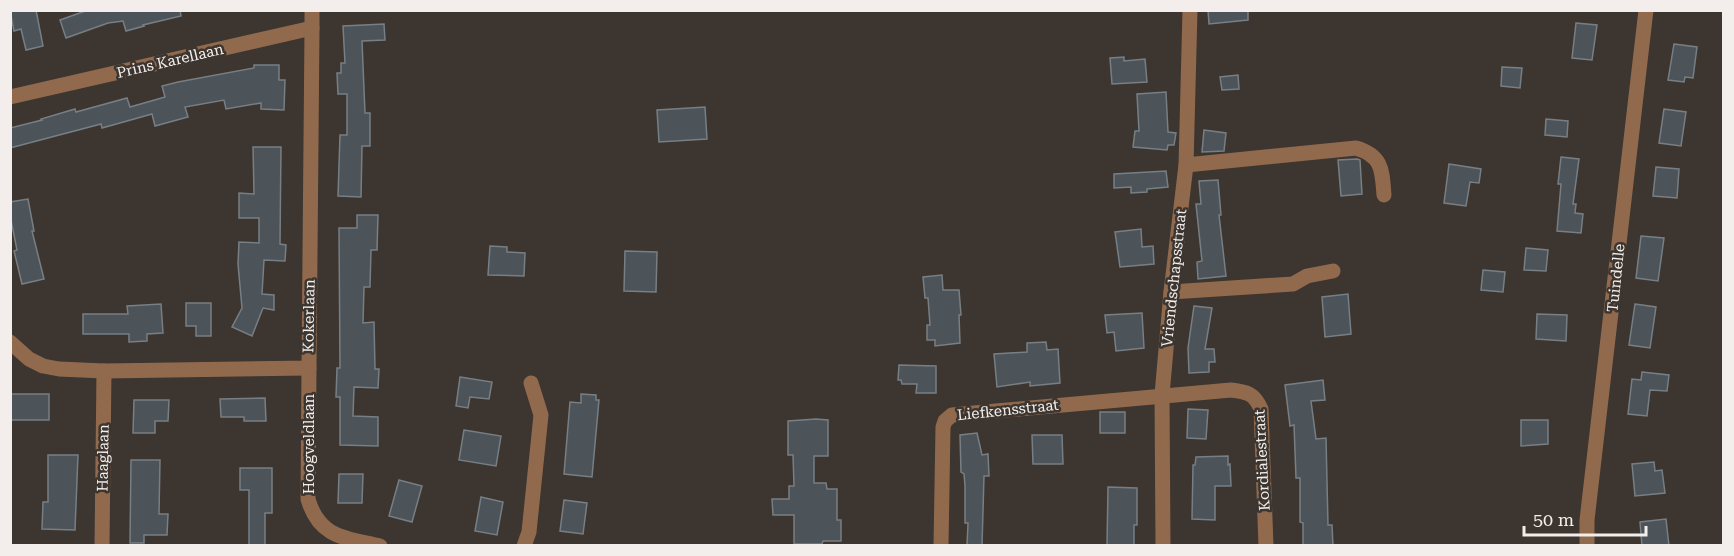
<svg xmlns="http://www.w3.org/2000/svg" width="1734" height="556" viewBox="0 0 1734 556" font-family="'Roboto Serif',serif">
<style>
.building{fill:#4d5459;stroke:#777f84;stroke-width:1.5}
.lines{fill:none;stroke-linecap:round;stroke-linejoin:round}
.minor{stroke:#916a4d;stroke-width:15}
.labels{text-anchor:middle;stroke-width:5;stroke-linejoin:round;paint-order:stroke}
.street-label{font-size:15px;fill:#f3eeeb;stroke:#3c3530}
</style>
<rect width="100%" height="100%" fill="#3c3530"/>
<!-- building -->
<g class="building">
<path d="M 10,10 L 36,10 L 43,46 L 26,50 L 21,29 L 14,31 Z"/>
<path d="M 88,10 L 180,10 L 181,16 L 143,25 L 144,26 L 126,31 L 123,21 L 108,23 L 66,38 L 60,20 Z"/>
<path d="M 1208,10 L 1248,10 L 1248,20 L 1209,24 Z"/>
<path d="M 1576,23 L 1597,25 L 1592,60 L 1572,58 Z"/>
<path d="M 384,24 L 385,40 L 362,41 L 365,113 L 370,113 L 370,146 L 362,146 L 361,197 L 338,196 L 340,135 L 347,135 L 347,94 L 338,94 L 337,73 L 341,73 L 341,63 L 345,63 L 343,26 Z"/>
<path d="M 1674,44 L 1697,47 L 1693,78 L 1685,77 L 1684,82 L 1668,80 Z"/>
<path d="M 1124,57 L 1124,61 L 1145,59 L 1147,82 L 1112,84 L 1110,58 Z"/>
<path d="M 254,65 L 279,65 L 279,80 L 285,80 L 284,110 L 261,109 L 261,103 L 226,109 L 224,100 L 185,107 L 188,117 L 155,126 L 152,114 L 102,128 L 101,124 L 10,148 L 10,128 L 42,120 L 41,119 L 75,109 L 76,112 L 127,98 L 130,107 L 165,97 L 162,86 L 178,82 L 254,68 Z"/>
<path d="M 1502,67 L 1522,68 L 1520,88 L 1501,86 Z"/>
<path d="M 1238,75 L 1239,89 L 1222,90 L 1220,77 Z"/>
<path d="M 1166,92 L 1168,132 L 1176,133 L 1174,145 L 1168,145 L 1167,150 L 1133,147 L 1135,131 L 1139,131 L 1137,94 Z"/>
<path d="M 705,107 L 707,139 L 659,142 L 657,110 Z"/>
<path d="M 1664,109 L 1686,112 L 1681,146 L 1659,143 Z"/>
<path d="M 1546,119 L 1568,121 L 1567,137 L 1545,135 Z"/>
<path d="M 1204,130 L 1226,133 L 1224,151 L 1202,152 Z"/>
<path d="M 253,147 L 281,147 L 280,244 L 286,245 L 285,261 L 264,260 L 262,294 L 274,295 L 274,310 L 263,308 L 252,336 L 232,327 L 242,308 L 238,264 L 239,242 L 259,243 L 259,218 L 239,218 L 239,193 L 254,194 Z"/>
<path d="M 1561,157 L 1579,159 L 1573,204 L 1576,204 L 1575,213 L 1583,214 L 1581,233 L 1557,231 L 1561,184 L 1558,184 Z"/>
<path d="M 1357,159 L 1360,160 L 1362,194 L 1341,196 L 1338,160 Z"/>
<path d="M 1449,164 L 1481,169 L 1479,183 L 1470,182 L 1466,206 L 1444,203 Z"/>
<path d="M 1656,167 L 1679,169 L 1677,198 L 1653,196 Z"/>
<path d="M 1166,171 L 1168,187 L 1147,189 L 1147,192 L 1131,193 L 1131,187 L 1114,188 L 1114,174 Z"/>
<path d="M 1218,180 L 1221,215 L 1219,215 L 1226,276 L 1198,279 L 1197,262 L 1202,261 L 1196,204 L 1201,204 L 1199,181 Z"/>
<path d="M 28,199 L 34,231 L 32,231 L 44,279 L 22,284 L 14,251 L 17,250 L 10,215 L 10,202 Z"/>
<path d="M 357,215 L 378,215 L 377,250 L 371,250 L 370,287 L 364,287 L 363,323 L 374,322 L 375,369 L 379,369 L 378,388 L 354,387 L 353,416 L 378,417 L 378,446 L 340,445 L 340,397 L 336,397 L 337,368 L 340,368 L 339,228 L 357,228 Z"/>
<path d="M 1141,229 L 1142,247 L 1153,246 L 1154,264 L 1120,267 L 1115,232 Z"/>
<path d="M 1641,236 L 1664,238 L 1658,281 L 1636,278 Z"/>
<path d="M 490,246 L 507,247 L 507,252 L 525,253 L 524,276 L 488,275 Z"/>
<path d="M 1526,248 L 1548,250 L 1546,271 L 1524,270 Z"/>
<path d="M 625,251 L 657,252 L 656,292 L 624,291 Z"/>
<path d="M 1483,270 L 1505,272 L 1503,292 L 1481,290 Z"/>
<path d="M 942,275 L 943,290 L 959,290 L 961,315 L 959,315 L 960,343 L 935,346 L 935,340 L 927,340 L 927,325 L 930,325 L 928,298 L 925,298 L 923,277 Z"/>
<path d="M 1348,294 L 1351,334 L 1325,337 L 1322,297 Z"/>
<path d="M 186,303 L 211,303 L 211,336 L 196,336 L 196,326 L 186,326 Z"/>
<path d="M 161,304 L 163,333 L 147,334 L 147,341 L 129,342 L 129,334 L 83,334 L 83,314 L 128,314 L 127,306 Z"/>
<path d="M 1635,304 L 1656,307 L 1650,348 L 1629,345 Z"/>
<path d="M 1194,306 L 1212,308 L 1205,349 L 1214,349 L 1215,362 L 1209,362 L 1209,372 L 1189,373 L 1188,348 Z"/>
<path d="M 1142,313 L 1144,348 L 1116,351 L 1114,332 L 1107,333 L 1105,315 Z"/>
<path d="M 1537,314 L 1567,315 L 1566,341 L 1536,339 Z"/>
<path d="M 1046,342 L 1047,350 L 1058,349 L 1060,383 L 1030,386 L 1030,382 L 997,387 L 994,354 L 1027,352 L 1027,343 Z"/>
<path d="M 899,365 L 936,366 L 936,393 L 916,393 L 917,384 L 902,384 L 901,380 L 898,380 Z"/>
<path d="M 1642,372 L 1669,375 L 1667,391 L 1650,390 L 1647,416 L 1628,414 L 1632,379 L 1641,380 Z"/>
<path d="M 460,377 L 492,382 L 489,399 L 470,397 L 468,408 L 456,406 Z"/>
<path d="M 1323,380 L 1325,400 L 1311,401 L 1316,439 L 1326,438 L 1328,525 L 1332,525 L 1333,546 L 1303,546 L 1303,523 L 1300,522 L 1300,478 L 1296,478 L 1294,425 L 1290,426 L 1285,385 Z"/>
<rect x="10" y="394" width="39" height="26"/>
<path d="M 581,394 L 596,395 L 596,400 L 599,400 L 592,477 L 564,474 L 570,402 L 581,403 Z"/>
<path d="M 265,398 L 266,421 L 244,421 L 244,417 L 221,417 L 220,399 Z"/>
<path d="M 134,400 L 169,400 L 168,421 L 155,421 L 155,433 L 133,433 Z"/>
<path d="M 1188,409 L 1208,410 L 1206,439 L 1187,438 Z"/>
<rect x="1100" y="412" width="25" height="21"/>
<path d="M 816,419 L 828,420 L 828,456 L 814,456 L 814,483 L 826,483 L 827,489 L 837,489 L 837,520 L 841,520 L 841,541 L 823,541 L 822,544 L 794,544 L 794,515 L 773,515 L 772,499 L 789,499 L 789,486 L 794,486 L 793,455 L 788,455 L 788,421 Z"/>
<path d="M 1521,420 L 1548,420 L 1548,444 L 1521,446 Z"/>
<path d="M 464,430 L 501,436 L 496,466 L 459,460 Z"/>
<path d="M 977,433 L 982,455 L 988,454 L 989,476 L 984,476 L 982,546 L 967,546 L 968,523 L 965,523 L 965,486 L 964,474 L 961,472 L 960,435 Z"/>
<path d="M 1032,435 L 1062,435 L 1063,464 L 1033,464 Z"/>
<path d="M 48,455 L 78,455 L 75,530 L 42,529 L 43,502 L 48,502 Z"/>
<path d="M 1228,456 L 1228,465 L 1230,464 L 1231,486 L 1215,486 L 1215,520 L 1192,519 L 1193,465 L 1195,465 L 1196,457 Z"/>
<path d="M 131,460 L 160,460 L 159,514 L 168,514 L 167,535 L 144,535 L 144,543 L 130,543 Z"/>
<path d="M 1654,462 L 1655,471 L 1662,470 L 1665,493 L 1635,496 L 1632,464 Z"/>
<path d="M 240,468 L 272,468 L 272,513 L 265,513 L 265,546 L 249,546 L 249,490 L 240,490 Z"/>
<path d="M 339,474 L 363,474 L 362,503 L 338,503 Z"/>
<path d="M 399,480 L 422,486 L 412,522 L 389,516 Z"/>
<path d="M 1108,487 L 1137,488 L 1137,525 L 1134,525 L 1134,546 L 1107,546 Z"/>
<path d="M 481,497 L 503,502 L 497,535 L 475,531 Z"/>
<path d="M 564,500 L 587,503 L 583,534 L 560,531 Z"/>
<path d="M 1666,519 L 1669,546 L 1642,546 L 1640,522 Z"/>
</g>
<g class="lines">
<!-- minor -->
<g class="minor">
<path d="M 10,97 L 312,28 L 312,10"/>
<path d="M 1186,165 L 1356,148 C 1383,156 1382,171 1384,195"/>
<path d="M 1171,292 L 1293,284 L 1307,276 L 1333,271"/>
<path d="M 10,342 L 29,359 L 43,366 L 59,369 L 104,371 L 309,368 L 312,28"/>
<path d="M 309,368 L 308,499 C 319,538 346,538 380,546"/>
<path d="M 102,546 L 104,371"/>
<path d="M 524,546 L 529,532 L 541,415 L 531,383"/>
<path d="M 941,546 L 943,427 L 945,421 L 952,415 L 1231,390 C 1247,392 1254,393 1261,409 L 1266,546"/>
<path d="M 1163,546 L 1162,395 L 1171,292 L 1186,165 L 1190,10"/>
<path d="M 1587,546 L 1587,520 L 1646,10"/>
</g>
</g>
<g class="labels">
<!-- street labels -->
<g class="street-label">
<text transform="translate(170 61) rotate(-13)" y="5">Prins Karellaan</text>
<text transform="translate(1174 278) rotate(-84)" y="5">Vriendschapsstraat</text>
<text transform="translate(1616 278) rotate(-84)" y="5">Tuindelle</text>
<text transform="translate(309 316) rotate(-89)" y="5">Kokerlaan</text>
<text transform="translate(1008 410) rotate(-6)" y="5">Liefkensstraat</text>
<text transform="translate(309 444) rotate(-90)" y="5">Hoogveldlaan</text>
<text transform="translate(103 458) rotate(-89)" y="5">Haaglaan</text>
<text transform="translate(1262 460) rotate(-93)" y="5">Kordialestraat</text>
</g>
</g>
<!-- border -->
<rect width="1734" height="556" fill="none" stroke="#f3eeeb" stroke-width="24"/>
<!-- scale -->
<path d="M1524 526v9h122v-9" fill="none" stroke="#f3eeeb" stroke-width="3"/>
<text x="1533" y="526" font-size="18" fill="#f3eeeb" stroke="#3c3530" stroke-width="4.5" paint-order="stroke">50 m</text>
</svg>
